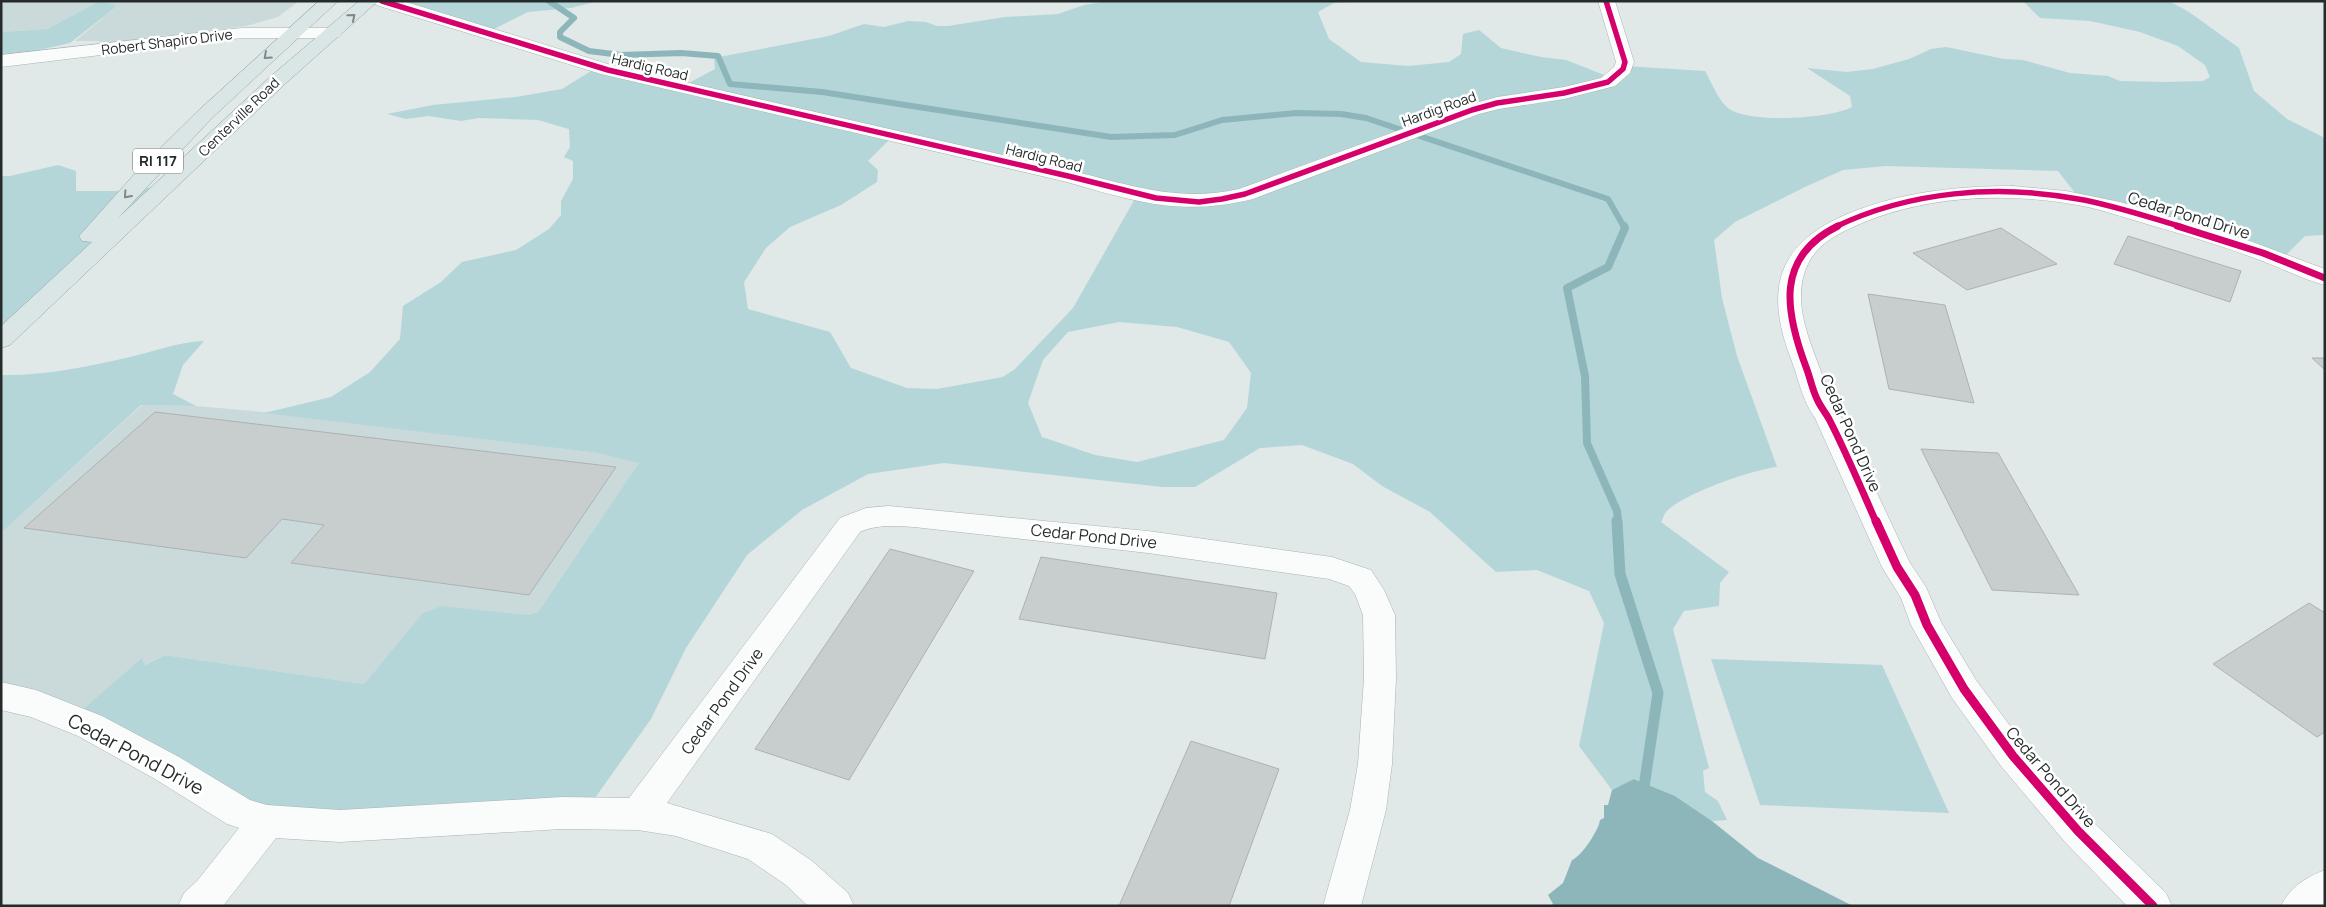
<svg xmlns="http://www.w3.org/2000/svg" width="2326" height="907" viewBox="0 0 2326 907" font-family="Manrope,sans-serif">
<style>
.built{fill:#cadadb}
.green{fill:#b4d6d9;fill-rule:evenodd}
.water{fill:#8db6ba}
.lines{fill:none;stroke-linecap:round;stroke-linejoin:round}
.stream-far2{stroke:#8db6ba;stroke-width:6}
.stream-far1{stroke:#8db6ba;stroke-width:8}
.stream{stroke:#8db6ba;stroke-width:11}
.building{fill:#c8cece;stroke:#acb2b3}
.minor-casing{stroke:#acb2b2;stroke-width:1}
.tertiary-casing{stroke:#acb2b2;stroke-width:1}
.primary-casing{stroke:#8fa2a3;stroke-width:1}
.minor{fill:#fafcfc;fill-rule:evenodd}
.tertiary{fill:#fafcfc;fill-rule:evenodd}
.primary{fill:#dae5e5;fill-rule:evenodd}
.cycleway-far2-casing{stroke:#fff;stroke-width:8}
.cycleway-far1-casing{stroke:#fff;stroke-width:10}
.cycleway-casing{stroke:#fff;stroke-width:12}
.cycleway-far2{stroke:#d6006c;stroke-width:5.5}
.cycleway-far1{stroke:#d6006c;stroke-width:7}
.cycleway{stroke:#d6006c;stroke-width:9}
.oneway{stroke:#808888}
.labels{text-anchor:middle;stroke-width:5;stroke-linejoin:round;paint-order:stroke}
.far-street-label{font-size:14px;fill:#252b2b;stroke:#fff}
.shield{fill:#fff;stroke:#666b6b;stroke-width:1}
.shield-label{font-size:15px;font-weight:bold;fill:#252b2b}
.street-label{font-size:16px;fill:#252b2b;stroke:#fff}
.near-street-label{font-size:19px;fill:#252b2b;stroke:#fff}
</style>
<rect width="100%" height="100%" fill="#e0e8e8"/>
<!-- built -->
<g class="built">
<path d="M 1,1 L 299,1 L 278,17 L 246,26 L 188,34 L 158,36 L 148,40 L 100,44 L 99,41 L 75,41 L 116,7 L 114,4 L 98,2 L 47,29 L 1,32 Z"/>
<path d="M 142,405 L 196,406 L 263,412 L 598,453 L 640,462 L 538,612 L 527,615 L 422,615 L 364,684 L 165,655 L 144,665 L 143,659 L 73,718 L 1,696 L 1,533 Z"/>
</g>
<!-- green -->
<g class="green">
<path d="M 380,1 L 599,1 L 571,8 L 528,12 L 492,30 Z"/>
<path d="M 1108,1 L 1366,1 L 1334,3 L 1318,12 L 1329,39 L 1361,62 L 1408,66 L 1449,62 L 1461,54 L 1463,34 L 1479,30 L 1501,48 L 1541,57 L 1566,60 L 1607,76 L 1624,66 L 1705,71 C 1712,83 1719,103 1731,110 C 1753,123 1830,119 1852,107 L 1850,96 L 1807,68 L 1847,72 L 1873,69 L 1909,59 L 1931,49 L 1946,47 L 2004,59 L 2023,60 L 2070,73 L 2108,76 L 2120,81 L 2166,82 L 2203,81 L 2210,77 L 2205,65 L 2178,46 L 2140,32 L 2090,21 L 2040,18 L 2023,1 L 2169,1 L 2189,12 L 2239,48 L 2254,91 L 2287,119 L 2325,138 L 2325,235 L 2305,236 L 2281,260 L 2079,198 L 2058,171 L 1886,166 L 1843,170 L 1807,186 L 1735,222 L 1714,240 L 1722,298 L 1737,356 L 1777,467 C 1754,469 1682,494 1666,512 C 1664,514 1663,519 1661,522 L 1729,572 L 1720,583 L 1719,606 L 1684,611 L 1673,629 L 1709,768 L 1703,771 L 1705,792 L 1718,801 L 1727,820 L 1712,821 L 1675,796 L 1635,779 L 1612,790 L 1579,746 L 1604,623 L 1589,591 L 1537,570 L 1496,572 L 1430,512 L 1382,486 L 1353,464 L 1302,445 L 1260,448 L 1195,487 L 1163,487 L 944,463 L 868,474 L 802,510 L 747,555 L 686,648 L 651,719 L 585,812 L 263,821 L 73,718 L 142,658 L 145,665 L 165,655 L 364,684 L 422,614 L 441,606 L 527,615 L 538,612 L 639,463 L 598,453 L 264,413 L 331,397 L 370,372 L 400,339 L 403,306 L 441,282 L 462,262 L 516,250 L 549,229 L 561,215 L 561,201 L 573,179 L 573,161 L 564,157 L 570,147 L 569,129 L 538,120 L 479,118 L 461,121 L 428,116 L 406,119 L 387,114 L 433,105 L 516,97 L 562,89 L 596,68 L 685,85 L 715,69 L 714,58 L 829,36 L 864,24 L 884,27 L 908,21 L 926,22 L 937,26 L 948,26 L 1005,17 L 1058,14 L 1084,5 ZM 893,136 L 1136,197 L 1073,308 L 1015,369 L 1003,377 L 937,389 L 907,388 L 851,368 L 830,332 L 748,309 L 744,282 L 766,248 L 790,227 L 841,205 L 877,182 L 878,170 L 868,161 ZM 1119,322 L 1177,327 L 1229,342 L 1251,373 L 1247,408 L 1224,440 L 1137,462 L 1095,455 L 1042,437 L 1028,403 L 1043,360 L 1068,332 Z"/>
<path d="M 98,2 L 114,4 L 116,7 L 70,43 L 34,51 L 1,54 L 1,32 L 47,29 Z"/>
<path d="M 58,165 L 76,171 L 76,191 L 125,191 L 160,186 L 1,335 L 1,176 L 10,176 Z"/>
<path d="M 204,341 L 183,365 L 173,394 L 196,406 L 141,405 L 1,533 L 1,375 C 43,376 85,367 126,358 C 153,352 177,342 204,341 Z"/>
<path d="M 1711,659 L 1882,665 L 1949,813 L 1760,805 Z"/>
</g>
<!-- water -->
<path class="water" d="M 1634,779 L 1675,796 L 1712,821 L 1758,858 L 1853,906 L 1551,906 L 1553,904 L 1548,895 L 1563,883 L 1572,860 C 1581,857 1599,830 1600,820 L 1604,818 L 1604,805 L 1608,805 L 1612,790 Z"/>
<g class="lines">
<!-- stream-far2 -->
<path class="stream-far2" d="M 549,1 L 574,18 L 560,32 L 560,37 L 589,51 L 621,55 L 681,53 L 718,56 L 730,84 L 822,92 L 1111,137 L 1175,135 L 1222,120 L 1296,113 L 1341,114 L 1366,118 L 1608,199 L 1624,227"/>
<!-- stream-far1 -->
<path class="stream-far1" d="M 1618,522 L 1617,511 L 1587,443 L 1585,376 L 1567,288 L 1608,267 L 1625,228 L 1624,226"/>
<!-- stream -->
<path class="stream" d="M 1617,521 L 1620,574 L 1658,693 L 1644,787"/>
</g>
<!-- building -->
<g class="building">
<path d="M 2001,228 L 2057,264 L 1967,290 L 1913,253 Z"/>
<path d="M 2128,236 L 2241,271 L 2230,302 L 2114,264 Z"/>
<path d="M 1868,294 L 1945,305 L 1974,403 L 1889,389 Z"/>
<path d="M 2312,358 L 2325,358 L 2325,370 Z"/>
<path d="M 155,412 L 616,467 L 529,595 L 291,563 L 324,525 L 282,519 L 246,558 L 24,528 Z"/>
<path d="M 1921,449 L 1998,453 L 2079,595 L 1992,590 Z"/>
<path d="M 890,549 L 974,571 L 849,780 L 755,749 Z"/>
<path d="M 1041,557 L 1277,593 L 1265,659 L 1019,619 Z"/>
<path d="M 2309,603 L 2325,613 L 2325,732 L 2317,737 L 2213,664 Z"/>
<path d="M 1191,741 L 1279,769 L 1229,906 L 1119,906 Z"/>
</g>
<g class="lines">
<!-- minor casing -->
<g class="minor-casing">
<g id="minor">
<path d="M 242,28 L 333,28 L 339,29 L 342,33 L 339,37 L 333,38 L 242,38 L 1,67 L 1,55 Z"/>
<path d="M 2013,186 L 2066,191 L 2120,202 L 2250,241 L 2325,269 L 2325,285 C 2301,279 2278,266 2254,258 C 2220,245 2185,235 2150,225 C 2129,219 2109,212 2088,207 C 2014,192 1932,194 1862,223 C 1844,231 1823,240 1812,257 C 1789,293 1807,334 1820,369 C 1827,390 1829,398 1841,417 L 1910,563 L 1926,587 L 1941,622 L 1976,680 L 2025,746 L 2091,820 L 2166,893 L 2172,906 L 2127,906 L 2065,842 L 2001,766 L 1952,698 L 1911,625 L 1901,598 L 1882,567 L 1815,418 C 1802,400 1799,380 1791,359 C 1761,281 1783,237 1860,209 C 1910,191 1961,186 2013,186 Z"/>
<path d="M 889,506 L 1148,531 L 1332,557 L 1371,570 L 1384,590 L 1395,615 L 1396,678 L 1392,764 L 1386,810 L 1361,906 L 1323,906 L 1350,810 L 1358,764 L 1364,678 L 1363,615 L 1355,594 L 1349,586 L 1329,579 L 1148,553 L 914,527 C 896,526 877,524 860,532 L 667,803 L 772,834 L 812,861 L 848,893 L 854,906 L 808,906 L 786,885 L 748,859 L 676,836 L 638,830 L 562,829 L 340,842 L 276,838 L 223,906 L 178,906 L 184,893 L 197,881 L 239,828 L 227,824 L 155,779 L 78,736 L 31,717 L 1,710 L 1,682 L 36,690 L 102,716 L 179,757 L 250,800 L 267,805 L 340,810 L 562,797 L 629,798 L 840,518 L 866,508 Z"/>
<path d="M 2325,870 L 2325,906 L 2281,906 C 2289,888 2306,877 2325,870 Z"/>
</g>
</g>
<!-- tertiary casing -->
<g class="tertiary-casing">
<path id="tertiary" d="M 374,1 L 403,1 L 611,65 L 1068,170 C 1128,184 1176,203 1239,189 L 1465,106 L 1497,97 L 1564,87 L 1601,78 L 1614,67 L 1616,62 L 1598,1 L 1615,1 L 1634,62 L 1630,73 L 1615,86 L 1564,99 L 1499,109 L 1479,114 L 1253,199 C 1179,217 1134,201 1063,181 L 601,74 L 376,5 Z"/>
</g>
<!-- primary casing -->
<g class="primary-casing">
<path id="primary" d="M 319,1 L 338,1 L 212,118 L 118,218 L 271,76 L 359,1 L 378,1 L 285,84 L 10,345 L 1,348 L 1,326 L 92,242 L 82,241 L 79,236 L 139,169 L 199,110 Z"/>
</g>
<!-- minor -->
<use href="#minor" class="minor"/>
<!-- tertiary -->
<use href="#tertiary" class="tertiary"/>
<!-- primary -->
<use href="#primary" class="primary"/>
<!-- cycleway-far2 casing -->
<g class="cycleway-far2-casing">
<g id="cycleway-far2">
<path d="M 382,1 L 608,70 L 1068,176 L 1156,198 L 1199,202 L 1222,199 L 1245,194 L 1472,110 L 1497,103 L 1564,93 L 1608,82 L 1623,69 L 1625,62 L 1606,1"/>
<path d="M 1835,227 C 1910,191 1997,184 2078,199 C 2113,205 2148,217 2182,227"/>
</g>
</g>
<!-- cycleway-far1 casing -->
<g class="cycleway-far1-casing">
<g id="cycleway-far1">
<path d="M 1838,226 C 1775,257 1785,311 1806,367 C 1810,377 1812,389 1817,399 C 1820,406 1825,412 1829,419 C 1846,452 1861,488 1876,522"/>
<path d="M 2177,226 L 2263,253 L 2325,278"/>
</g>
</g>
<!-- cycleway casing -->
<g class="cycleway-casing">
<path id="cycleway" d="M 1876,521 L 1897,567 L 1915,595 L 1927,625 L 1964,689 L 2013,756 L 2078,831 L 2153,906"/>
</g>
<!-- cycleway-far2 -->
<use href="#cycleway-far2" class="cycleway-far2"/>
<!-- cycleway-far1 -->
<use href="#cycleway-far1" class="cycleway-far1"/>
<!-- cycleway -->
<use href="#cycleway" class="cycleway"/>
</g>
<!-- one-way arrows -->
<defs><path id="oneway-chevron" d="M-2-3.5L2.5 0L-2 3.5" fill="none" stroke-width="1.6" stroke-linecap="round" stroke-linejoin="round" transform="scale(1.25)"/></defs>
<g class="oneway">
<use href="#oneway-chevron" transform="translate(352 17) rotate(-40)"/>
<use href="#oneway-chevron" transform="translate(267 56) rotate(138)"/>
<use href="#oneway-chevron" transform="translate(127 195) rotate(132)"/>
</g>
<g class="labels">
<!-- far-street labels -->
<g class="far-street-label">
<text transform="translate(167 42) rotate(-7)" y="5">Robert Shapiro Drive</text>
<text transform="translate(650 67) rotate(13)" y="5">Hardig Road</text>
<text transform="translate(1439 109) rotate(-20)" y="5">Hardig Road</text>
<text transform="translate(239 117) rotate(-44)" y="5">Centerville Road</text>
<text transform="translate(1044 158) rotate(14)" y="5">Hardig Road</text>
</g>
<!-- shield labels -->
<rect class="shield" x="133" y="148.5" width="50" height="25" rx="4"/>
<g class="shield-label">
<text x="158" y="166">RI 117</text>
</g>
<!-- street labels -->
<g class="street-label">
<text transform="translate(2189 215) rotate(17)" y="6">Cedar Pond Drive</text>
<text transform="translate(1851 433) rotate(66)" y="6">Cedar Pond Drive</text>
<text transform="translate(1094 536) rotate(6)" y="6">Cedar Pond Drive</text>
<text transform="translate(722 701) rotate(-54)" y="6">Cedar Pond Drive</text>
<text transform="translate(2051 777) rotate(49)" y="6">Cedar Pond Drive</text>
</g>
<!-- near-street labels -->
<g class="near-street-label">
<text transform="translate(136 754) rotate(28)" y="7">Cedar Pond Drive</text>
</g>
</g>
<!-- border -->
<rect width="2326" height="907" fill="none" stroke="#252b2b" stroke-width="5"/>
</svg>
